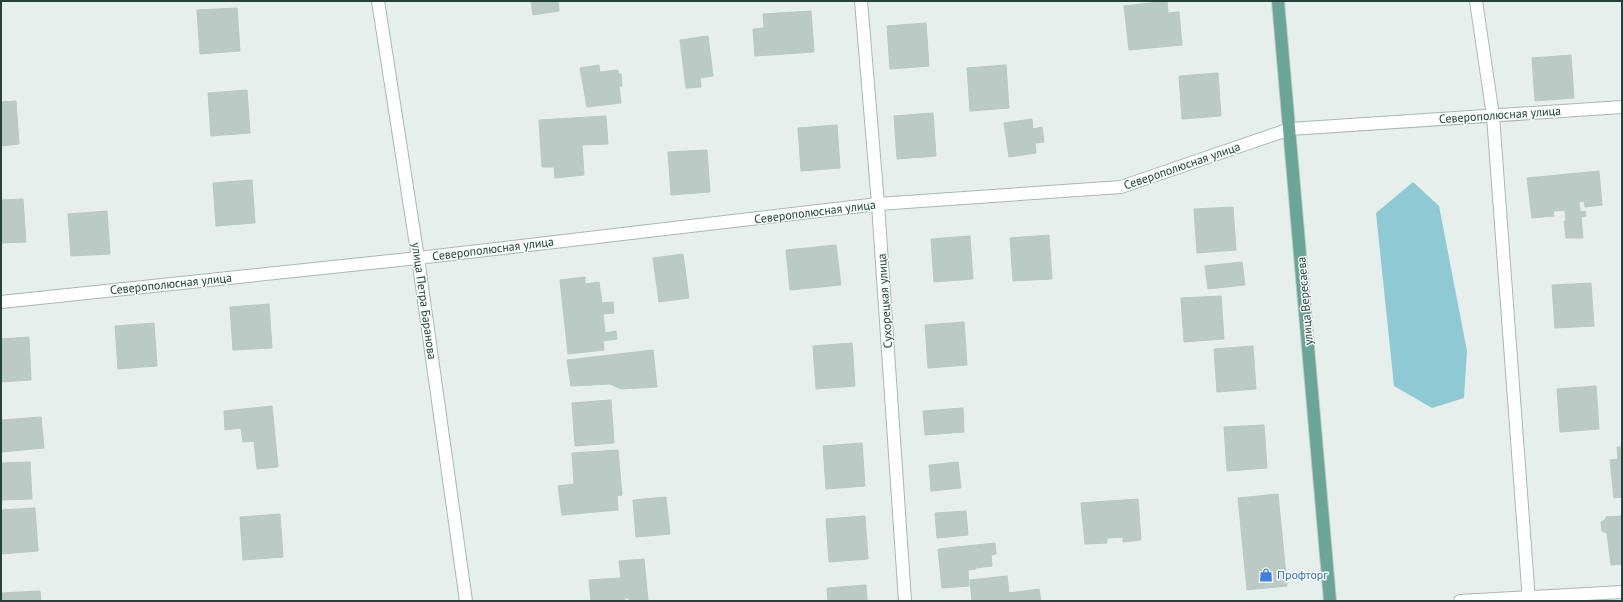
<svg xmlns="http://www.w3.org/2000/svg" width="1623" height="602" viewBox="0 0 1623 602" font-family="'PT Sans',sans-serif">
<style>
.water{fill:#8ec9d4}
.building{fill:#bbcac4;stroke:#b8c9c2}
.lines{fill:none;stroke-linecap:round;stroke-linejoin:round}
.service-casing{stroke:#a8b8b2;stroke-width:14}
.minor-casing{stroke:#a8b8b2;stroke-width:14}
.primary-casing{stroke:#c2cac8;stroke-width:14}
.service{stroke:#fff;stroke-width:12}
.minor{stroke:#fff;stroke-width:12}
.primary{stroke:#6aa596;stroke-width:12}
.labels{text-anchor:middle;stroke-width:3;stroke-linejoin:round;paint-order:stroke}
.street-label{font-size:12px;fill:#24423a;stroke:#f7fbf9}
.shop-label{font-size:12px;fill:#366cbe;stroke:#f7fbf9;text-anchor:start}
</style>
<rect width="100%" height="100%" fill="#e6efeb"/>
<!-- water -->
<path class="water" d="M 1413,182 L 1439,206 L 1467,351 L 1464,398 L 1432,408 L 1394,386 L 1376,213 Z"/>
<!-- building -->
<g class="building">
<path d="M 531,1 L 558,1 L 559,11 L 533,15 Z"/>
<path d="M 1167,1 L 1168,13 L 1179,12 L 1182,45 L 1129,50 L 1124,6 Z"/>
<path d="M 237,8 L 240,51 L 200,54 L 197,10 Z"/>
<path d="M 811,11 L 814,52 L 755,56 L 753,29 L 764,28 L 763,14 Z"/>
<path d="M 926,23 L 929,66 L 890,69 L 887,26 Z"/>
<path d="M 708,36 L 713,76 L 700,78 L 701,87 L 686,88 L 680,40 Z"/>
<path d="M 1571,55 L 1574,98 L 1535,101 L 1532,58 Z"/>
<path d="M 599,65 L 600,72 L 618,70 L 618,74 L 621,74 L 622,86 L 619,86 L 621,103 L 587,107 L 580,68 Z"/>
<path d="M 1006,65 L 1009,108 L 970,111 L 967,68 Z"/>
<path d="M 1218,73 L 1221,116 L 1182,119 L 1179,76 Z"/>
<path d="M 247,90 L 250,133 L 211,136 L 208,93 Z"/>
<path d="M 16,101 L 19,144 L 1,146 L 1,102 Z"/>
<path d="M 933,113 L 936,156 L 897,159 L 894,116 Z"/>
<path d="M 606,116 L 608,144 L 582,145 L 584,175 L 555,178 L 554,167 L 542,167 L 539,120 Z"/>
<path d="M 1032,119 L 1033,129 L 1042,127 L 1044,142 L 1035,143 L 1036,153 L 1009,157 L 1004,123 Z"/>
<path d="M 837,125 L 840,168 L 801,171 L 798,128 Z"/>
<path d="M 707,150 L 710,192 L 671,195 L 668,152 Z"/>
<path d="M 1599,171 L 1602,205 L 1585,207 L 1584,201 L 1579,202 L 1580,212 L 1585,211 L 1586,216 L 1581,217 L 1583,238 L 1566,238 L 1564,221 L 1566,221 L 1565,210 L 1553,211 L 1554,216 L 1532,218 L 1527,178 Z"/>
<path d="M 252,180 L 255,223 L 216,226 L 213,183 Z"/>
<path d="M 23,199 L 26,242 L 1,243 L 1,200 Z"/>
<path d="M 1233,207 L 1236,250 L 1197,253 L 1194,209 Z"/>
<path d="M 107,211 L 110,254 L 71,256 L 68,214 Z"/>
<path d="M 1049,235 L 1052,279 L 1013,281 L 1010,238 Z"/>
<path d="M 970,236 L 973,279 L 934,282 L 931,239 Z"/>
<path d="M 836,245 L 841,285 L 790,290 L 786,250 Z"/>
<path d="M 683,254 L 689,298 L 659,302 L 653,258 Z"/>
<path d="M 1242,262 L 1245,285 L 1208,289 L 1205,266 Z"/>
<path d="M 585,277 L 585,284 L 599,282 L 602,303 L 613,302 L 614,313 L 603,314 L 605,333 L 616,331 L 617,339 L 603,341 L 604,350 L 568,354 L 560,280 Z"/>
<path d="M 1591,283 L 1594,326 L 1555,328 L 1552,285 Z"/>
<path d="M 1221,296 L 1224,339 L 1184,342 L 1181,298 Z"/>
<path d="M 269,304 L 272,348 L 233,350 L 230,307 Z"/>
<path d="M 964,322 L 967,365 L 928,368 L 925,325 Z"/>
<path d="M 154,323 L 157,366 L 118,369 L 115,326 Z"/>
<path d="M 29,337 L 31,380 L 1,382 L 1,339 Z"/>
<path d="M 852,343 L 855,386 L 816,389 L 813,346 Z"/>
<path d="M 1253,346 L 1256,389 L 1217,392 L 1214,349 Z"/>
<path d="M 653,350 L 657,387 L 621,389 L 610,384 L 571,386 L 567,360 Z"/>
<path d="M 1596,386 L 1599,429 L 1560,432 L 1557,389 Z"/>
<path d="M 611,400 L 614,443 L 575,446 L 572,403 Z"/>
<path d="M 272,406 L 278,467 L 257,469 L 254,441 L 243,442 L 241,428 L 225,430 L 224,411 Z"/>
<path d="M 963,408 L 964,432 L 925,435 L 923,411 Z"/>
<path d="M 41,417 L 44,448 L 1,452 L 1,420 Z"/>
<path d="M 1264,425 L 1267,468 L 1227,471 L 1224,427 Z"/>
<path d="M 862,443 L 865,486 L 826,489 L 823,446 Z"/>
<path d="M 1617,447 L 1622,447 L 1622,497 L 1614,498 L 1610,460 L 1618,459 Z"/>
<path d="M 618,450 L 622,495 L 617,496 L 618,510 L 562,515 L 558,486 L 574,484 L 572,453 Z"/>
<path d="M 30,462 L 32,499 L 1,500 L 1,463 Z"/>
<path d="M 958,462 L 961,488 L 931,491 L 929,465 Z"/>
<path d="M 1278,494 L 1287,586 L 1247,590 L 1238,498 Z"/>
<path d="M 666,497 L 670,534 L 636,537 L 633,500 Z"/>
<path d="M 1138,499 L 1141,540 L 1123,542 L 1123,537 L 1107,538 L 1107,543 L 1085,544 L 1081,503 Z"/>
<path d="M 35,508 L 38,551 L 1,554 L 1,510 Z"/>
<path d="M 966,511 L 968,535 L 937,538 L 935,513 Z"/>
<path d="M 280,514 L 283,557 L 243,560 L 240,517 Z"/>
<path d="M 865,516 L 868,559 L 829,562 L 826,519 Z"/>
<path d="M 1622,516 L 1622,564 L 1611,565 L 1607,533 L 1602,531 L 1601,522 L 1606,519 L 1606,517 Z"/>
<path d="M 995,543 L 996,554 L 991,555 L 992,566 L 975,568 L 976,569 L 968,570 L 969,586 L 942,588 L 938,549 Z"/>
<path d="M 644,559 L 648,601 L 629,601 L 629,598 L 624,598 L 625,601 L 591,601 L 589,580 L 621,578 L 619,561 Z"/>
<path d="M 1007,576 L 1009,593 L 1039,589 L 1041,601 L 972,601 L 970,580 Z"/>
<path d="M 866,585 L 867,601 L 828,601 L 827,588 Z"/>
<path d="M 40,591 L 41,601 L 2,601 L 1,593 Z"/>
</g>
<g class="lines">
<!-- service casing -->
<g class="service-casing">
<path id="service" d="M 1476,1 L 1493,116 L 1529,601"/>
</g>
<!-- minor casing -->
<g class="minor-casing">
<g id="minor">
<path d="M 378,1 L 418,258 L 466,601"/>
<path d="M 861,1 L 878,204 L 905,601"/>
<path d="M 1,302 L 418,258 L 878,204 L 1121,187 L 1290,129 L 1622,107"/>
<path d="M 1460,601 L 1622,592"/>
</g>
</g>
<!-- primary casing -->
<g class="primary-casing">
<path id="primary" d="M 1278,1 L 1330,601"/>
</g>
<!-- service -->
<use href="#service" class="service"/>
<!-- minor -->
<use href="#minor" class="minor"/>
<!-- primary -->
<use href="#primary" class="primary"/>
</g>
<!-- icons -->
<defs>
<g id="shop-bare" transform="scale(1.08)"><path d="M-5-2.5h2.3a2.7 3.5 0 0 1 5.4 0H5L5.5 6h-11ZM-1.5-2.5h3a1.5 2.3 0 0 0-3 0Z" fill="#3f7fe0" stroke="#f7fbf9" stroke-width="2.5" paint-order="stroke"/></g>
</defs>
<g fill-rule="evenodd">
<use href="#shop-bare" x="1266" y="575"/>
</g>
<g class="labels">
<!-- street labels -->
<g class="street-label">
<text transform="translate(1500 115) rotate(-4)" y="4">Северополюсная улица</text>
<text transform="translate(1182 166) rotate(-19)" y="4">Северополюсная улица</text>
<text transform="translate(815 212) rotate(-7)" y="4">Северополюсная улица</text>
<text transform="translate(493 249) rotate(-7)" y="4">Северополюсная улица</text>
<text transform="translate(171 284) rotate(-6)" y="4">Северополюсная улица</text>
<text transform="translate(424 301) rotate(82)" y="4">улица Петра Баранова</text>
<text transform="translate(885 301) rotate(-94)" y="4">Сухорецкая улица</text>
<text transform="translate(1305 301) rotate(-95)" y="4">улица Вересаева</text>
</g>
<!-- shop labels -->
<g class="shop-label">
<text x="1277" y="579">Профторг</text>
</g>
</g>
<!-- border -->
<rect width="1623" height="602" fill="none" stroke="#24423a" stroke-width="4"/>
</svg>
